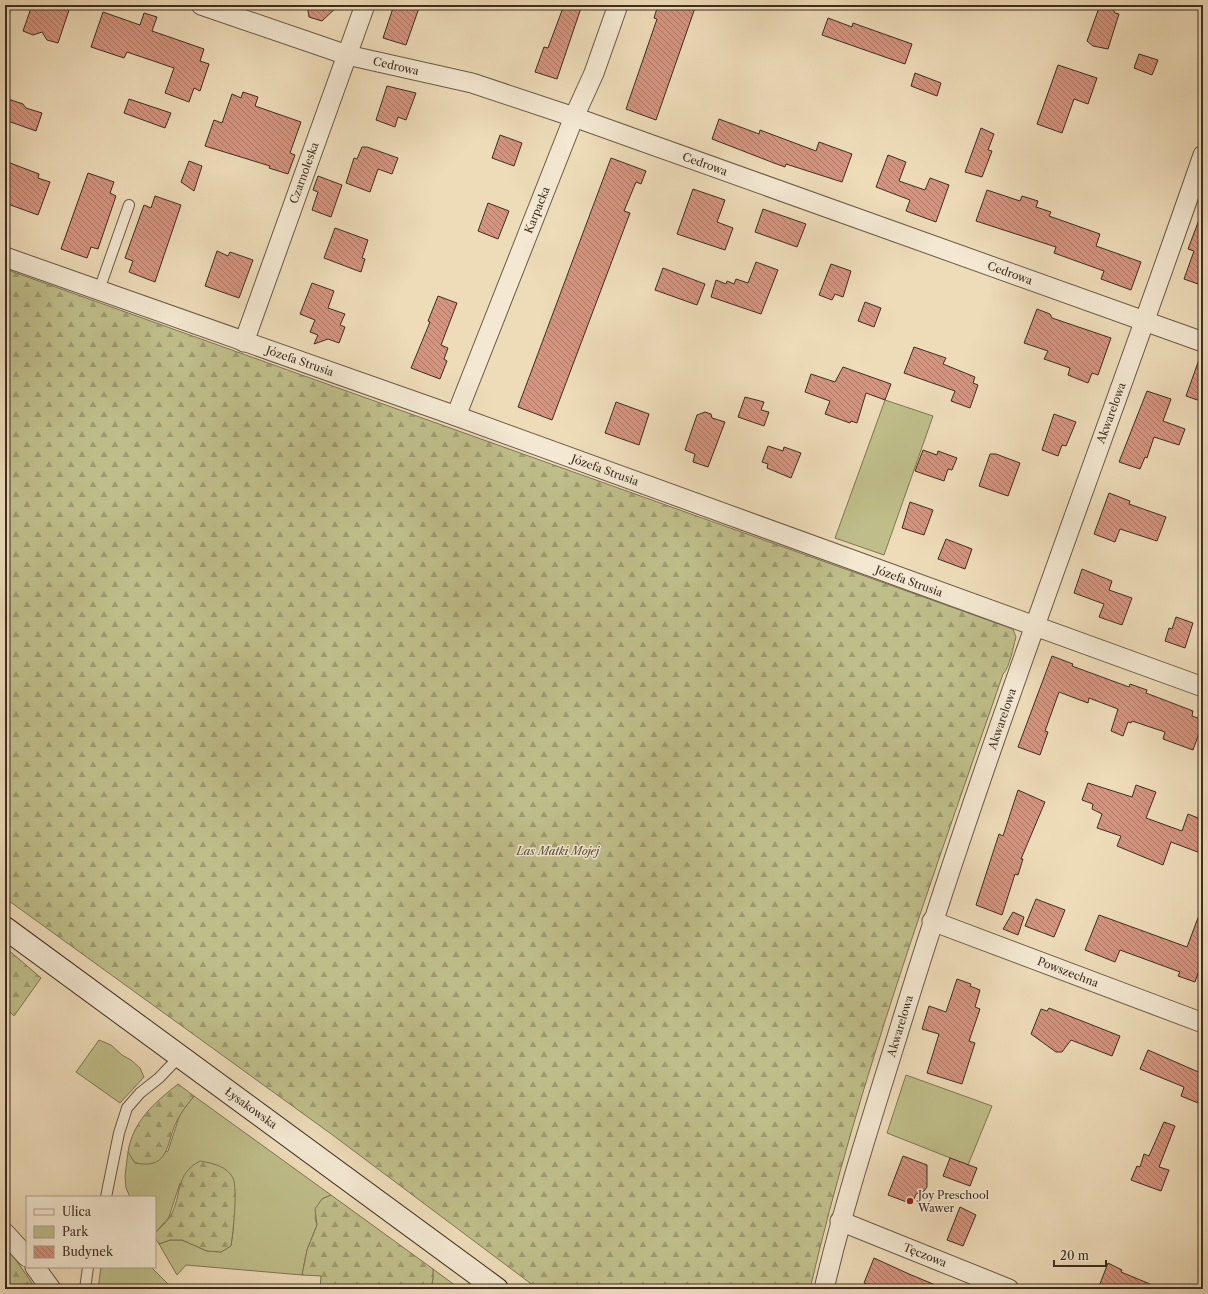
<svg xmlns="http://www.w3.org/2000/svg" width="1208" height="1294" viewBox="0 0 1208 1294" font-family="'Libre Caslon Text',serif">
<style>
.green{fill:#bfbe8a;stroke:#7e7655}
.forest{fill:url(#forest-firs);stroke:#7e7655}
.building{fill:url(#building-back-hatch);stroke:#3e2d20}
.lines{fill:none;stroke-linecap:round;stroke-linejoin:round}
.lane-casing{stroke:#6a5946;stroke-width:12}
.street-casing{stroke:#6a5946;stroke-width:21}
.secondary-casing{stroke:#3e2d20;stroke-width:24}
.lane{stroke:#f4e8d2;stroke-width:10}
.street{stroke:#f4e8d2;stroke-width:19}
.secondary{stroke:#f4e8d2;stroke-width:22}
.poi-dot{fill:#8f2418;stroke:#f4e8d2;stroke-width:1.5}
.labels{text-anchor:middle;stroke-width:3;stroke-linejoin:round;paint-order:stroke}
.street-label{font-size:11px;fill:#3e2d20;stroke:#f4e8d2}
.park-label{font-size:11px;font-style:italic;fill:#584a35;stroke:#f4e8d2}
.poi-label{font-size:11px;fill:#3e2d20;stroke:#f4e8d2;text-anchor:start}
</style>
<defs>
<pattern id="forest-firs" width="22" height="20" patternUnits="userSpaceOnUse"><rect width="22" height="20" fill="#bfbe8a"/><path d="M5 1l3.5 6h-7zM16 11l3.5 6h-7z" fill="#9d9b70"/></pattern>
<pattern id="building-back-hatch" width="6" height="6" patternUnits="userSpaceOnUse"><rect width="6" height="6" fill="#d5947e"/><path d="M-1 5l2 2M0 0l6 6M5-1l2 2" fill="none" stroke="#ae7967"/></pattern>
</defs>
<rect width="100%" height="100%" fill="#eedcb9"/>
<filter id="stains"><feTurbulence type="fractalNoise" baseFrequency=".005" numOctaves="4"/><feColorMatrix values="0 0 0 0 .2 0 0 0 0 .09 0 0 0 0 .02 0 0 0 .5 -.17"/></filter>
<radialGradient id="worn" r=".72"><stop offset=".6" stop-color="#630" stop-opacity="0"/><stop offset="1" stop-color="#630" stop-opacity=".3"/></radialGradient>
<!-- green -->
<g class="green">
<path d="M 885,400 L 933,416 L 884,555 L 835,538 Z"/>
<path d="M 99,1040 L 111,1045 L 122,1055 L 131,1060 L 140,1068 L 144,1077 L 120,1103 L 76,1072 Z"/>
<path d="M 906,1075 L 992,1106 L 968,1165 L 887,1133 Z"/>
<path d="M 194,1096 L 331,1195 L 322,1199 L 315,1218 L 317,1225 L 307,1250 L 302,1275 L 186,1265 L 177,1275 L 159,1244 L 170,1240 L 182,1240 L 207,1251 L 221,1252 L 231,1246 L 233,1231 L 234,1200 L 180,1183 L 169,1217 L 155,1233 L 155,1197 L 130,1197 L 126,1188 L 125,1176 L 128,1152 L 135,1163 L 168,1151 L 180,1114 Z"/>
<path d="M 101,1267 L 151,1267 L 169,1285 L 169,1289 L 98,1289 Z"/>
<path d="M 433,1269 L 460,1289 L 431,1289 L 433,1278 Z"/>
</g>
<!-- forest -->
<g class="forest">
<path d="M 5,269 L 1013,629 L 1016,637 C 1013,647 1010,667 1003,674 C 933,877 859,1079 810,1289 L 538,1289 L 334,1136 L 5,898 Z"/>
<path d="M 5,947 L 41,978 L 14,1016 L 5,1007 Z"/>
<path d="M 178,1084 L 194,1096 C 186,1106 179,1115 174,1127 C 166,1150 166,1169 135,1163 L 128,1152 C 133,1121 154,1103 178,1084 Z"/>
<path d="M 200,1161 C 212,1163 227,1166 233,1178 C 238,1189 233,1233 231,1246 L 221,1252 L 207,1251 L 182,1240 L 170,1240 L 159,1244 L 155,1238 L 155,1233 C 160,1228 166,1223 170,1217 C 183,1194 174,1175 200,1161 Z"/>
<path d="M 331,1195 L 433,1269 L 433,1278 L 431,1289 L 320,1289 L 321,1276 L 302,1275 L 307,1250 L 317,1225 L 315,1209 L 322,1199 Z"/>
<path d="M 5,1244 L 36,1289 L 9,1289 L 5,1281 Z"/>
</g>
<!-- building -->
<g class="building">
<path d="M 32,5 L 66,5 L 65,8 L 69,10 L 58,43 L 47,40 L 42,32 L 33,35 L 23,31 Z"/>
<path d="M 307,5 L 339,5 L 322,21 L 309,17 Z"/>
<path d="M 394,5 L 420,5 L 406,45 L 383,38 Z"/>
<path d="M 564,5 L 582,5 L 557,79 L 535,72 L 544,47 L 548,48 Z"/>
<path d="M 658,5 L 696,5 L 656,120 L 626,109 L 657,19 L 654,18 Z"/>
<path d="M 1100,5 L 1111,5 L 1115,13 L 1119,14 L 1108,49 L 1093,46 L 1087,41 Z"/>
<path d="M 103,12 L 140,25 L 144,13 L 157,17 L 152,31 L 204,49 L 200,61 L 209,64 L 200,91 L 194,88 L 189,102 L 165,93 L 174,68 L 127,52 L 124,58 L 91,47 Z"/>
<path d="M 828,18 L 852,27 L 853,23 L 912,44 L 905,64 L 822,35 Z"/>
<path d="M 1139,54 L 1158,60 L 1152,75 L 1134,68 Z"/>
<path d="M 1058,65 L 1097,78 L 1088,104 L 1074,99 L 1062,133 L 1037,124 Z"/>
<path d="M 915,73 L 941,83 L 937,96 L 911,86 Z"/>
<path d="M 387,86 L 416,93 L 406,120 L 398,117 L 395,127 L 376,120 Z"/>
<path d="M 243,92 L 258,97 L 255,106 L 301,122 L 290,153 L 295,155 L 288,174 L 269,168 L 270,166 L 205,146 L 214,120 L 222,123 L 232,94 L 241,98 Z"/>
<path d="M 5,98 L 23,104 L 26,108 L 42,113 L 36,131 L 5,120 Z"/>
<path d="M 129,99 L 171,113 L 165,128 L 124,113 Z"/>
<path d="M 719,119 L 759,134 L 760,130 L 816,151 L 819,142 L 852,154 L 842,182 L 786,164 L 785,167 L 774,163 L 712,139 Z"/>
<path d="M 981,128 L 994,134 L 988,150 L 992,151 L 982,177 L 965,172 Z"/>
<path d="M 500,135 L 522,143 L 514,166 L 492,158 Z"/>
<path d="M 362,147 L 367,147 L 398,158 L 392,174 L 378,169 L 370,192 L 346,183 L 354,158 L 357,159 Z"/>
<path d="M 888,155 L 906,162 L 899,181 L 925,190 L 930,178 L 949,185 L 936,222 L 906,211 L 910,200 L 876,187 Z"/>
<path d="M 611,158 L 646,171 L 641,184 L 636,182 L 624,211 L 630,213 L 552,420 L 518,407 Z"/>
<path d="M 5,161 L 39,174 L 38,178 L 50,182 L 38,215 L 5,203 Z"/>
<path d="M 189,161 L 202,166 L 194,191 L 181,182 Z"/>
<path d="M 88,173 L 114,182 L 110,193 L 116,196 L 98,249 L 91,247 L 87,258 L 61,249 Z"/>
<path d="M 318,176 L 342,185 L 331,217 L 312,210 L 318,192 L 313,190 Z"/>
<path d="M 693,189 L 725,200 L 717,222 L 733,228 L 725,250 L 677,234 Z"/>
<path d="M 987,190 L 1020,201 L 1022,196 L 1038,201 L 1036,207 L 1051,212 L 1049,216 L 1100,234 L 1096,246 L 1141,262 L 1131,290 L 1101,279 L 1104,271 L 1054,253 L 1056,247 L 976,221 Z"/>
<path d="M 155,196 L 181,205 L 155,282 L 129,272 L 133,261 L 125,258 L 144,205 L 151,208 Z"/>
<path d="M 488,203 L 509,211 L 498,239 L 478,231 Z"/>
<path d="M 763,209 L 806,224 L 797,247 L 755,232 Z"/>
<path d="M 1202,212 L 1203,280 L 1200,279 L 1198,284 L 1184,279 L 1194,251 L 1188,249 Z"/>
<path d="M 335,228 L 368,240 L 362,258 L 365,259 L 361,272 L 324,258 Z"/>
<path d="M 217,251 L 228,256 L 230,252 L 253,260 L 239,298 L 205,286 Z"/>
<path d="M 756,262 L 778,270 L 761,314 L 711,297 L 716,280 L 726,284 L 727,281 L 734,284 L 736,279 L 748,283 Z"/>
<path d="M 831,264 L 851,271 L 843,297 L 835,294 L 832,300 L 819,295 Z"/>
<path d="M 663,268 L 705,284 L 697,305 L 655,290 Z"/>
<path d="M 312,283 L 334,291 L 328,308 L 345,314 L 340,325 L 345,327 L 339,343 L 328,339 L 314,344 L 318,335 L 310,332 L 315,320 L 300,314 Z"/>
<path d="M 438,296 L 457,303 L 441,345 L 448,348 L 444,359 L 447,361 L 440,379 L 411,368 L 430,322 L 428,321 Z"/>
<path d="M 865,302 L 881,308 L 874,327 L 858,321 Z"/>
<path d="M 1037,309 L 1050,314 L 1052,318 L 1111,338 L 1098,375 L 1092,373 L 1088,383 L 1068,375 L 1070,368 L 1044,359 L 1048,351 L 1024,343 Z"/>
<path d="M 914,347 L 946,358 L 943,364 L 975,377 L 973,383 L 978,385 L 970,408 L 951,401 L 955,391 L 904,373 Z"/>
<path d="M 1201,354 L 1203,355 L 1203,402 L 1186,396 Z"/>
<path d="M 843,367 L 891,384 L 885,400 L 866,393 L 857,423 L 851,421 L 850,423 L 825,414 L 830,401 L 805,392 L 811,374 L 835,382 Z"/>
<path d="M 1147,391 L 1171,399 L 1163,421 L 1185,429 L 1179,445 L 1154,437 L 1147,458 L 1145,457 L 1140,469 L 1119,462 Z"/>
<path d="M 745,397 L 764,402 L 761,410 L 769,412 L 764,426 L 738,417 Z"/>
<path d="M 616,402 L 649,414 L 639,445 L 605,433 Z"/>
<path d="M 705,412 L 711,414 L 712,418 L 725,422 L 708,467 L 693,462 L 695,454 L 685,450 L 697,415 Z"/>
<path d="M 1054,414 L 1076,422 L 1066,446 L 1062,445 L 1058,456 L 1042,450 Z"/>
<path d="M 768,446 L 783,451 L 784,447 L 801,453 L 791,478 L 767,468 L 768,464 L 762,462 Z"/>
<path d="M 923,450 L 937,455 L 938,451 L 957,458 L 952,470 L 948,469 L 944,481 L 915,471 Z"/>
<path d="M 990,454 L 996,454 L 1020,463 L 1008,496 L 979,486 Z"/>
<path d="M 1109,493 L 1130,501 L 1129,504 L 1166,517 L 1157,541 L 1120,529 L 1115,542 L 1094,534 Z"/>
<path d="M 910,502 L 933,510 L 924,535 L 902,528 Z"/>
<path d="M 946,539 L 972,549 L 965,569 L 938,559 Z"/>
<path d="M 1082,569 L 1112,581 L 1109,590 L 1132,598 L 1122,625 L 1099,617 L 1104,604 L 1074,593 Z"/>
<path d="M 1176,617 L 1193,623 L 1185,648 L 1165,641 L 1169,628 L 1172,629 Z"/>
<path d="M 1052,656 L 1073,664 L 1072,666 L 1129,687 L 1130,684 L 1147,690 L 1146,693 L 1193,711 L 1192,716 L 1203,720 L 1203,722 L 1193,750 L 1163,739 L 1165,732 L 1132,721 L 1131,723 L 1128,722 L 1123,736 L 1111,731 L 1118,709 L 1089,698 L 1088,703 L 1059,692 L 1045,731 L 1048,732 L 1040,755 L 1018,747 Z"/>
<path d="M 1088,783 L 1132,797 L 1136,785 L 1156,792 L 1146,818 L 1182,831 L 1188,814 L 1203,820 L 1203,854 L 1171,842 L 1163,865 L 1117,846 L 1121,836 L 1097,828 L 1102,814 L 1092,809 L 1093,804 L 1082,800 Z"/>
<path d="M 1018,790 L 1045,802 L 1021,859 L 1023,859 L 1018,875 L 1015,874 L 1002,915 L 976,905 L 999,834 L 1003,836 Z"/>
<path d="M 1036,899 L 1065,910 L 1054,937 L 1025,926 Z"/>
<path d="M 1201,910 L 1203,910 L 1203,959 L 1195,982 L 1178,976 L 1180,972 L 1120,950 L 1115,962 L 1085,950 L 1099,915 L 1187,947 Z"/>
<path d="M 1013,912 L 1024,917 L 1018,935 L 1003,929 Z"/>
<path d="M 957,979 L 971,984 L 970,986 L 980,990 L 975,1007 L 980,1009 L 969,1041 L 975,1043 L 962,1084 L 927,1073 L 939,1034 L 922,1029 L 929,1006 L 946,1012 Z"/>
<path d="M 1049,1008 L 1120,1036 L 1112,1056 L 1071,1040 L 1062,1052 L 1056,1052 L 1031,1034 L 1041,1009 L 1047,1011 Z"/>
<path d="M 1148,1050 L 1203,1074 L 1203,1105 L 1181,1096 L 1184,1087 L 1140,1069 Z"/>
<path d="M 1164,1122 L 1175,1126 L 1159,1167 L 1169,1170 L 1161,1191 L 1131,1180 L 1137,1166 L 1140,1167 L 1144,1154 L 1149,1156 Z"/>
<path d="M 903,1156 L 927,1165 L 927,1187 L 924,1191 L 916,1194 L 912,1204 L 888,1195 Z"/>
<path d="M 950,1158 L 977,1168 L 970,1186 L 943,1176 Z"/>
<path d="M 960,1207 L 976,1215 L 963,1246 L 947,1240 Z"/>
<path d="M 874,1258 L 909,1274 L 945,1289 L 878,1289 L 864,1283 Z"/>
<path d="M 1108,1263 L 1122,1270 L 1121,1272 L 1162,1289 L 1098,1289 Z"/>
</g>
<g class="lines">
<!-- lane casing -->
<g class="lane-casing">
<g id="lane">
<path d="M 99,290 L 129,205"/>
<path d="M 106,1197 L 119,1133 L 127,1108 L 140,1093 L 159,1078 L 180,1056"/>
<path d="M 85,1289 L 88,1267"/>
</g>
</g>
<!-- street casing -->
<g class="street-casing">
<g id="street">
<path d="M 201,5 L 347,55 L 472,83 L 574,117 L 1203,342"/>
<path d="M 5,257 L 456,416 L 1203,687"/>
<path d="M 244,342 L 365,5"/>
<path d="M 456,416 L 574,117 L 594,73 L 618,5"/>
<path d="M 932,921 L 1203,1023"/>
<path d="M 840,1221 L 1009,1289"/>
<path d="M 5,1233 L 27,1257"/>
<path d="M 35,1267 L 51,1289"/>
<path d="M 824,1289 C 845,1199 874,1112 901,1024 C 991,731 1103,445 1203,155"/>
</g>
</g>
<!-- secondary casing -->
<g class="secondary-casing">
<path id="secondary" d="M 5,928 L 497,1289"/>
</g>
<!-- lane -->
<use href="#lane" class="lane"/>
<!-- street -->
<use href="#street" class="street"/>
<!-- secondary -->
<use href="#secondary" class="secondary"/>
</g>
<!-- markers -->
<circle class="poi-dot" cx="910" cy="1201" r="4"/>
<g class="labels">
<!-- street labels -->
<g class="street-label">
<text transform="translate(396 66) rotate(13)" y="4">Cedrowa</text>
<text transform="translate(705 164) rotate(20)" y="4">Cedrowa</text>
<text transform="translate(304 173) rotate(-70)" y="4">Czarnoleska</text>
<text transform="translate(537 210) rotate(-68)" y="4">Karpacka</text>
<text transform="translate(1010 273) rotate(20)" y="4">Cedrowa</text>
<text transform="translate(300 361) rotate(19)" y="4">Józefa Strusia</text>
<text transform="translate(1111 413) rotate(-70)" y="4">Akwarelowa</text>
<text transform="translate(605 470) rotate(20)" y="4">Józefa Strusia</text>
<text transform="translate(909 581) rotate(20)" y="4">Józefa Strusia</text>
<text transform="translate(1002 719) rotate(-71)" y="4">Akwarelowa</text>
<text transform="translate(1068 972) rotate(21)" y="4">Powszechna</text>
<text transform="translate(900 1026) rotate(-73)" y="4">Akwarelowa</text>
<text transform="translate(251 1108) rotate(36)" y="4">Łysakowska</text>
<text transform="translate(925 1255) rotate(22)" y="4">Tęczowa</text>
</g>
<!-- park labels -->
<g class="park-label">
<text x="558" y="855">Las Matki Mojej</text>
</g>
<!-- poi labels -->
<g class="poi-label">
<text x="918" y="1199">Joy Preschool<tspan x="918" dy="13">Wawer</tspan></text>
</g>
</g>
<!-- margin -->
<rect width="1208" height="1294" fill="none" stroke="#eedcb9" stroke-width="20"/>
<rect x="6" y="6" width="1196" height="1282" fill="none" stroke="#3e2d20" stroke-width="2"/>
<rect x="10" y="10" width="1188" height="1274" fill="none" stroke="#3e2d20"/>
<!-- legend -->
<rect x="26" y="1196" width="130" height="72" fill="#f4e8d2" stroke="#ab9d8b"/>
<rect x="34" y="1209" width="20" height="6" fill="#f4e8d2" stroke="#ab9d8b"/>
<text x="62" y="1216" font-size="12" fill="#3e2d20">Ulica</text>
<rect x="34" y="1226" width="20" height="12" fill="#bfbe8a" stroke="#ab9d8b"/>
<text x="62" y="1236" font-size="12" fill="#3e2d20">Park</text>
<rect x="34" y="1246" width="20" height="12" fill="url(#building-back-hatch)" stroke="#ab9d8b"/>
<text x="62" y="1256" font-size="12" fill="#3e2d20">Budynek</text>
<!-- scale -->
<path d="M1054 1260v6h52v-6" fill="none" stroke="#3e2d20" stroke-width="2"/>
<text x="1060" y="1260" font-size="12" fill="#3e2d20" stroke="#f4e8d2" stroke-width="3" paint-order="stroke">20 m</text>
<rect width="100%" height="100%" filter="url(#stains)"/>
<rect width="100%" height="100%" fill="url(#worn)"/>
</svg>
